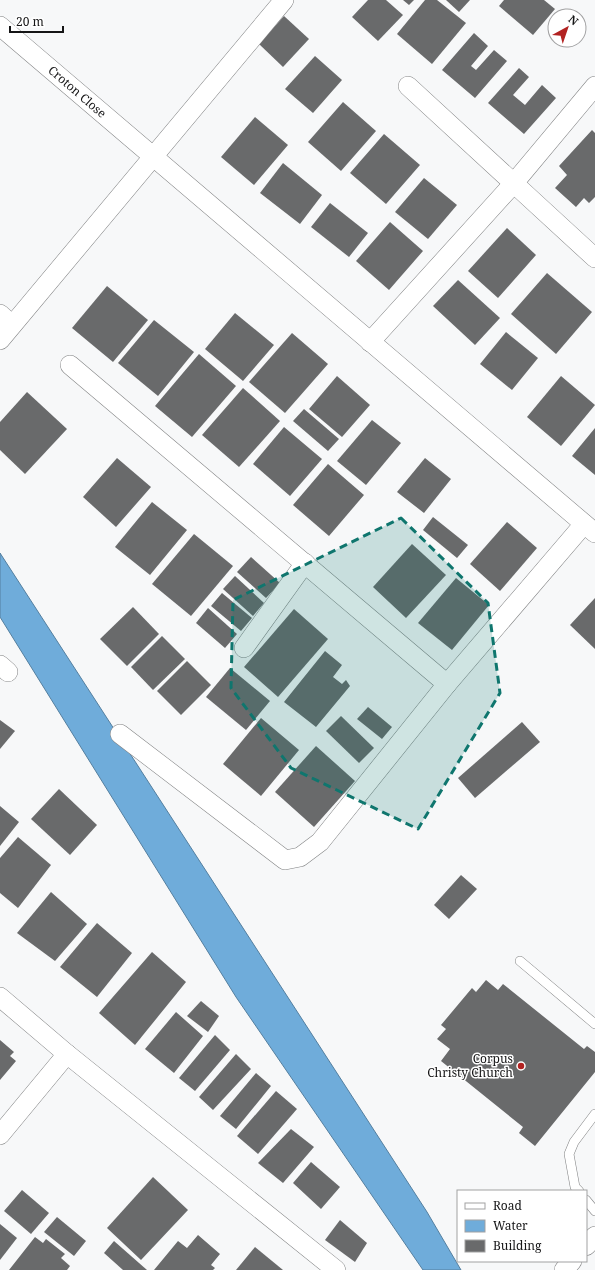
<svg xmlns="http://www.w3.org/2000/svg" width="595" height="1270" viewBox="0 0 595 1270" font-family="'Noto Serif',serif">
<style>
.water{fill:#6facda;stroke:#547f9f}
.building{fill:#696a6b}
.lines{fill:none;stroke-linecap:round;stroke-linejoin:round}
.service-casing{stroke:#818283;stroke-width:10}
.minor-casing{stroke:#818283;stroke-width:20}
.service{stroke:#fff;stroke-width:9}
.minor{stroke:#fff;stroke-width:19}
.marked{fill:#0f766e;fill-opacity:0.2;stroke:#0f766e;stroke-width:3;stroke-dasharray:8 5;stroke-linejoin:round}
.poi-dot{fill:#b22221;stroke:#fff;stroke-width:1.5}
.labels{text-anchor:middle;stroke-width:3;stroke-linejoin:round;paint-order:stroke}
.street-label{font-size:12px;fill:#151516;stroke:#fff}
.poi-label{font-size:12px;fill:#151516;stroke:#fff;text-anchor:end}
</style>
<rect width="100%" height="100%" fill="#f7f8f9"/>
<!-- water -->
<path class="water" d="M 0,553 L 427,1212 L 461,1270 L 423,1270 L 236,997 L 0,617 Z"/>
<!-- building -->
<g class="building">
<path d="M 368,0 L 386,0 L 403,15 L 378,41 L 352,17 Z"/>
<path d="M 403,0 L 414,0 L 409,5 Z"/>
<path d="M 425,0 L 437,0 L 466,23 L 432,64 L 397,34 Z"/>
<path d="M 446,0 L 470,0 L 459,12 Z"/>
<path d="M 504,0 L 544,0 L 555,9 L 533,35 L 499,6 Z"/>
<path d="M 284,16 L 309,39 L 283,67 L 259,44 Z"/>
<path d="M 474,33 L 488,46 L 471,66 L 476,70 L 494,50 L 507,61 L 475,98 L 442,70 Z"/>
<path d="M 315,56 L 342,80 L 313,113 L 285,89 Z"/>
<path d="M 519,68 L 529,77 L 513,95 L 525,105 L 542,85 L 556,98 L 524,134 L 488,103 Z"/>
<path d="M 343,102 L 376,131 L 341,171 L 308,142 Z"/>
<path d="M 255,117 L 288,145 L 254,185 L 221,157 Z"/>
<path d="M 592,130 L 595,133 L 595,197 L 589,203 L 584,198 L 576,207 L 555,188 L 567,175 L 559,166 Z"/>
<path d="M 384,134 L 420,165 L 386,204 L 350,173 Z"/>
<path d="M 283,163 L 322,195 L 300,224 L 260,193 Z"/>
<path d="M 424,178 L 457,205 L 428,239 L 395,212 Z"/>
<path d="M 330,203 L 368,233 L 349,257 L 311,227 Z"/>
<path d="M 390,222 L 423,251 L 389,290 L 356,261 Z"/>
<path d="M 507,228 L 536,255 L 498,298 L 468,271 Z"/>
<path d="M 547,273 L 592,312 L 556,354 L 511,314 Z"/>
<path d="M 458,280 L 500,318 L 475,345 L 433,306 Z"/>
<path d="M 107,286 L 148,320 L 113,362 L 72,328 Z"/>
<path d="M 235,313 L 274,345 L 243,381 L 205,349 Z"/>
<path d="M 154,320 L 194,352 L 158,396 L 118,363 Z"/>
<path d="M 506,332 L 538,358 L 512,390 L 480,364 Z"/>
<path d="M 292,333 L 328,364 L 285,413 L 249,382 Z"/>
<path d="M 199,354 L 236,386 L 192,437 L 155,406 Z"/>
<path d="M 337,376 L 370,405 L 342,437 L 309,409 Z"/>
<path d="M 561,376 L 595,405 L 561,446 L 527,417 Z"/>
<path d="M 243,388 L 280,421 L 239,467 L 202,435 Z"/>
<path d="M 27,392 L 67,429 L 25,474 L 0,450 L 0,422 Z"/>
<path d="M 304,409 L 339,439 L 328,451 L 293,421 Z"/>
<path d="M 372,420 L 401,443 L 366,485 L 337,461 Z"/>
<path d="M 284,427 L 322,459 L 290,496 L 253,464 Z"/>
<path d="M 595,428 L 595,475 L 572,456 Z"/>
<path d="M 117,458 L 151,487 L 116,527 L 83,497 Z"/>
<path d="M 425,458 L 451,479 L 424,513 L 397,492 Z"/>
<path d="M 328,464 L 364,495 L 329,536 L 293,505 Z"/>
<path d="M 152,502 L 187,530 L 150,575 L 115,547 Z"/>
<path d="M 433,517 L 468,545 L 457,558 L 423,530 Z"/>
<path d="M 507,522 L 537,548 L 500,591 L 470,564 Z"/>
<path d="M 194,534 L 233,566 L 191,616 L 152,584 Z"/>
<path d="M 412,544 L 446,575 L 406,618 L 373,587 Z"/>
<path d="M 251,557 L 280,583 L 266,598 L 237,572 Z"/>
<path d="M 235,576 L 264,603 L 253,616 L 223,589 Z"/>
<path d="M 456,578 L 489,605 L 452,650 L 418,623 Z"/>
<path d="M 222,593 L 252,618 L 241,631 L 211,606 Z"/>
<path d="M 595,598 L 595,649 L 570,625 Z"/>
<path d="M 133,607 L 159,634 L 127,666 L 100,639 Z"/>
<path d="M 208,608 L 237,634 L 225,648 L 196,623 Z"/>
<path d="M 294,609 L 328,639 L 278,697 L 244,667 Z"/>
<path d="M 162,636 L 185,659 L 153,690 L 131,667 Z"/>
<path d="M 325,651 L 342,665 L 333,677 L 342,684 L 346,680 L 350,686 L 316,727 L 284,702 Z"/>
<path d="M 187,661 L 211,685 L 181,715 L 157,691 Z"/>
<path d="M 230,668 L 270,701 L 246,730 L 206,697 Z"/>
<path d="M 368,707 L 392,727 L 382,739 L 357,719 Z"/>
<path d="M 341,716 L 374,748 L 359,763 L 326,731 Z"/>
<path d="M 261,718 L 299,750 L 261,796 L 223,764 Z"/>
<path d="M 0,720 L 15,731 L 0,749 Z"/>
<path d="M 522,722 L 540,742 L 475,798 L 458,778 Z"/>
<path d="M 316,746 L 355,781 L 314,827 L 275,792 Z"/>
<path d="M 59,789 L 97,825 L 70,855 L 31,819 Z"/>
<path d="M 0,806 L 19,822 L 0,846 Z"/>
<path d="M 18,837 L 51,865 L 18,908 L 0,893 L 0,858 Z"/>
<path d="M 461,875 L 477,889 L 449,919 L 434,905 Z"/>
<path d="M 51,892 L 87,924 L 55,961 L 17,933 Z"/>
<path d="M 97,923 L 132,953 L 97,997 L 60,967 Z"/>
<path d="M 152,952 L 186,982 L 135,1045 L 99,1013 Z"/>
<path d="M 486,980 L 498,990 L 503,984 L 584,1049 L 587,1046 L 595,1052 L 595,1072 L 535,1146 L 519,1133 L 523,1127 L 441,1061 L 450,1049 L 437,1039 L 446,1029 L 441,1025 L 472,988 L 476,992 Z"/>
<path d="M 201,1001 L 219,1016 L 208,1032 L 187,1016 Z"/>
<path d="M 176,1012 L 203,1036 L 174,1073 L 145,1049 Z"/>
<path d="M 215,1035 L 230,1050 L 195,1091 L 179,1078 Z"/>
<path d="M 0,1040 L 14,1052 L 10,1056 L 16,1061 L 0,1080 Z"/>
<path d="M 236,1054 L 251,1069 L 213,1110 L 199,1097 Z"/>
<path d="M 256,1073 L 271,1086 L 236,1129 L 220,1116 Z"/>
<path d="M 276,1091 L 297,1109 L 258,1154 L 237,1136 Z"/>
<path d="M 291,1129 L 314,1147 L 283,1183 L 258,1163 Z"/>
<path d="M 311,1162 L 340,1187 L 321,1209 L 293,1183 Z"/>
<path d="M 153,1177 L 188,1210 L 141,1260 L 107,1228 Z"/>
<path d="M 22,1190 L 49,1213 L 31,1234 L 4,1211 Z"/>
<path d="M 57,1217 L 86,1241 L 74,1256 L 44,1232 Z"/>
<path d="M 340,1220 L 367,1243 L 355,1262 L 325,1240 Z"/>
<path d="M 0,1224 L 17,1238 L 0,1260 Z"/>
<path d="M 198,1235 L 220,1254 L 211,1265 L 215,1268 L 213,1270 L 154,1270 L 178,1241 L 187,1248 Z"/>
<path d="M 35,1237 L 43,1243 L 46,1239 L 65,1254 L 61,1258 L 70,1266 L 67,1270 L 9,1270 Z"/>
<path d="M 114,1241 L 147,1270 L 123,1270 L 104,1253 Z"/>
<path d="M 255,1247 L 283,1270 L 236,1270 Z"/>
</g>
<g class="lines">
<!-- service casing -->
<g class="service-casing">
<g id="service">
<path d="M 520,961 L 595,1024"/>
<path d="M 579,1191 L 575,1187 L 569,1154 L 574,1142 L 595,1114"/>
<path d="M 586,1200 L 595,1211"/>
</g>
</g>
<!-- minor casing -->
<g class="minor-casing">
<g id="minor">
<path d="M 0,26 L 595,533"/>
<path d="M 408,86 L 595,258"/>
<path d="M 0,314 L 12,325"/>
<path d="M 0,340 L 284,0"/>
<path d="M 370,342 L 514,183 L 595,86"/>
<path d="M 70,365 L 447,684"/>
<path d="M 244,648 L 305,563"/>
<path d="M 0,665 L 8,672"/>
<path d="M 120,734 L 285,860 L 300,857 L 320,842 L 447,684 L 584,524"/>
<path d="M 0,997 L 67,1054 L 336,1270"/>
<path d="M 0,1135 L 67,1054"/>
<path d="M 586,1246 L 595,1236"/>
<path d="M 564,1270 L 572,1261"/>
</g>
</g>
<!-- service -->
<use href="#service" class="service"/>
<!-- minor -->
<use href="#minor" class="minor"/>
</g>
<!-- marked area -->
<path class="marked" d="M 401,518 L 488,603 L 500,693 L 418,829 L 291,768 L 231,688 L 233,600 Z"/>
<!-- markers -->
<circle class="poi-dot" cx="521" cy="1066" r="4"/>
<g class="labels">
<!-- street labels -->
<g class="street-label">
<text transform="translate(77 92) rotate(41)" y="4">Croton Close</text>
</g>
<!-- poi labels -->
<g class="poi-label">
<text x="513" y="1063">Corpus<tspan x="513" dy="14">Christy Church</tspan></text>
</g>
</g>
<!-- legend -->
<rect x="457" y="1190" width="130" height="72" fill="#ffffff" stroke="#a1a1a2"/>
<rect x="465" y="1203" width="20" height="6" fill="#ffffff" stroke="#a1a1a2"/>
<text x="493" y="1210" font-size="12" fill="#151516">Road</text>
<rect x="465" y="1220" width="20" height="12" fill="#6facda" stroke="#a1a1a2"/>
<text x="493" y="1230" font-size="12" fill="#151516">Water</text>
<rect x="465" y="1240" width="20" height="12" fill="#696a6b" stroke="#a1a1a2"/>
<text x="493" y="1250" font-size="12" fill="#151516">Building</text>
<!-- north arrow -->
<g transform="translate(567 28) rotate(40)"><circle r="19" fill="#ffffff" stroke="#a1a1a2"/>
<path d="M0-3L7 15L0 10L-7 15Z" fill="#b22221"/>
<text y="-6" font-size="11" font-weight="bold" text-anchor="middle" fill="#151516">N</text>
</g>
<!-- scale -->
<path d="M10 26v6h53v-6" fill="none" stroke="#151516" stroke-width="2"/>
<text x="16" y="26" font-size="12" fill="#151516" stroke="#ffffff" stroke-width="3" paint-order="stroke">20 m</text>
</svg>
